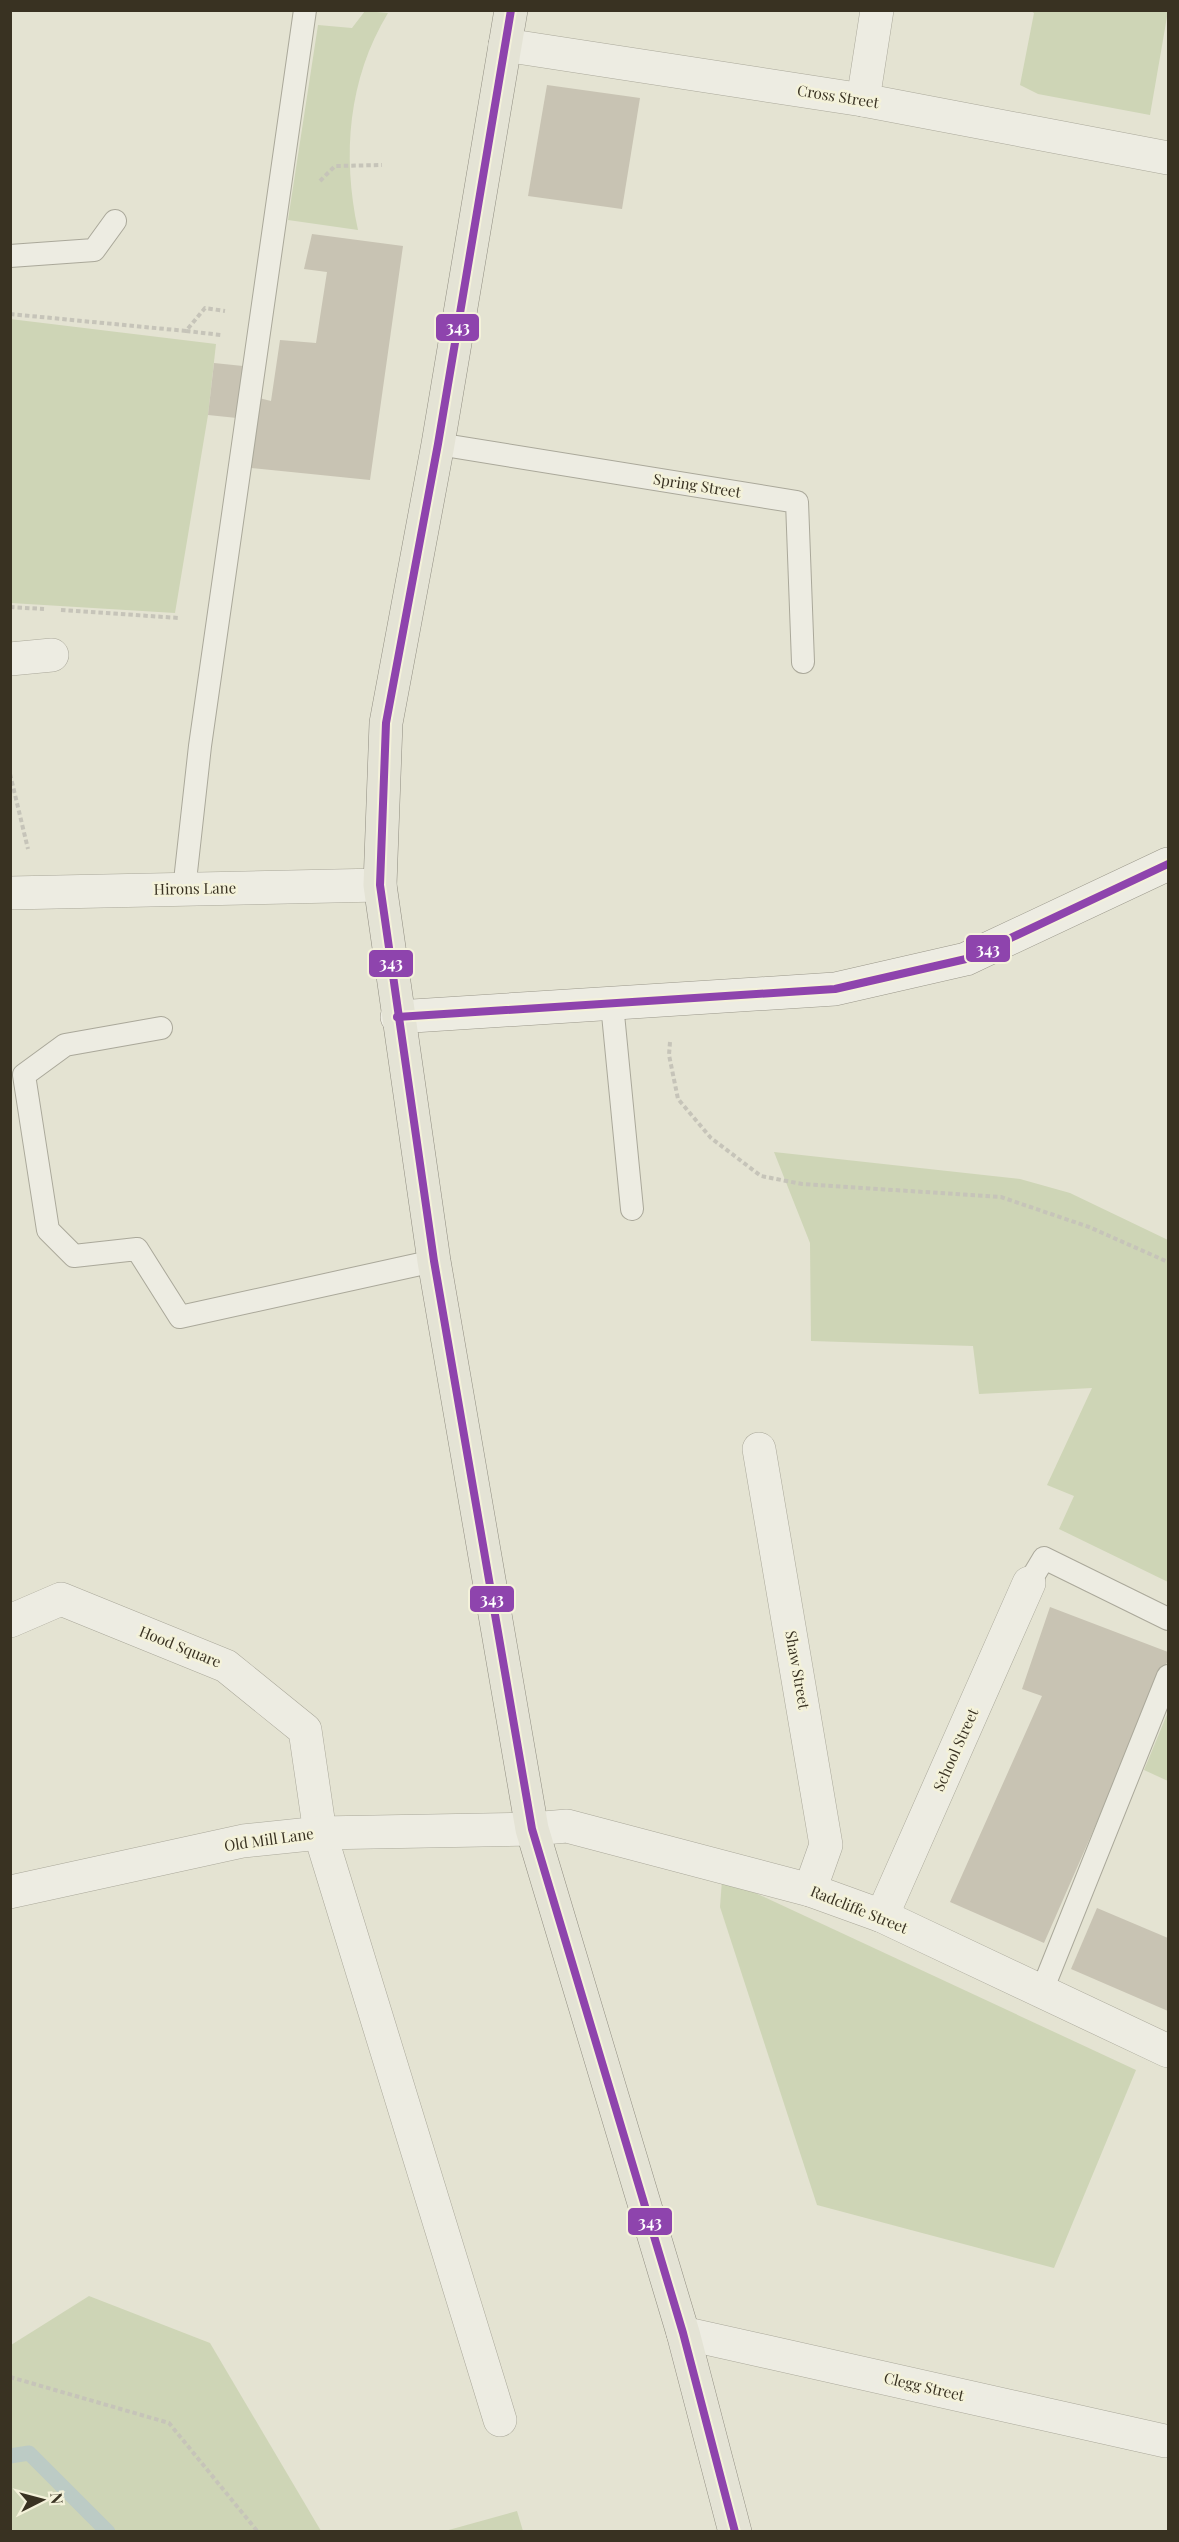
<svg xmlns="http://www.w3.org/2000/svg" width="1179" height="2542" viewBox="0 0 1179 2542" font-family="'Playfair Display',serif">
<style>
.green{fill:#ced5b6}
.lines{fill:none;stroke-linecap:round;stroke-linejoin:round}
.stream{stroke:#bccbc5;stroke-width:15}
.building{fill:#c8c3b3}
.lane-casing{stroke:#aaa89a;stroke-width:24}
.street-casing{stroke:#aaa89a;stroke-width:34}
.secondary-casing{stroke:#9a978a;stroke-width:34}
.primary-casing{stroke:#908d81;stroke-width:34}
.path{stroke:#c6c4b9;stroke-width:4;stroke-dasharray:4.5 3;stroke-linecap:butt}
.lane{stroke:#edece2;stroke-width:22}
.street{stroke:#edece2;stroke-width:33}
.secondary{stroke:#edece2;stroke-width:33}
.primary{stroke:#e4e3d5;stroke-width:33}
.bus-1-casing{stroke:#f4f2da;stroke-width:12}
.bus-1{stroke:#8e44ad;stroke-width:8}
.labels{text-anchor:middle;stroke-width:5;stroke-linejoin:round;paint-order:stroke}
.street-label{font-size:15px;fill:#393222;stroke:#f4f2da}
.line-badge{stroke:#f4f2da;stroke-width:2}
.badge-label{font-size:16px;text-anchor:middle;font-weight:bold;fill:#fff}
</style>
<rect width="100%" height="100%" fill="#e4e3d2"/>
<!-- green -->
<g class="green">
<path d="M 365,11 L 388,13 C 348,79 342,155 358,230 L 288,220 L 318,25 L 352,28 Z"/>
<path d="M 1031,11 L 1168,11 L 1150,115 L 1038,94 L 1020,85 L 1034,13 Z"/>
<path d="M 10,319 L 216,344 L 208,415 L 175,613 L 11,603 Z"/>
<path d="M 774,1152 L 1020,1179 L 1070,1193 L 1168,1240 L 1168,1582 L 1059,1529 L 1074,1496 L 1047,1485 L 1092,1388 L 979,1394 L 973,1346 L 811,1341 L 810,1243 Z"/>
<path d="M 1168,1712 L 1168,1781 L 1144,1770 Z"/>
<path d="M 722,1880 L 749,1890 L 1136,2070 L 1054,2268 L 817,2205 L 720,1907 Z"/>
<path d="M 89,2296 L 210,2343 L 321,2531 L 11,2531 L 11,2345 Z"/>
<path d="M 517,2511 L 523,2531 L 445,2531 Z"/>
</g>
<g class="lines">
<!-- stream -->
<path class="stream" d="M 10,2456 L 29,2453 L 108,2532"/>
</g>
<!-- building -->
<g class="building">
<path d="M 547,85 L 640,98 L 622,209 L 528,196 Z"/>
<path d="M 312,234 L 403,246 L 370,480 L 251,468 L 259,398 L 271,401 L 280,340 L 316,343 L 327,272 L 304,269 Z"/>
<path d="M 214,363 L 243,366 L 237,418 L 208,415 Z"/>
<path d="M 1050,1607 L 1168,1652 L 1168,1660 L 1044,1943 L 950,1902 L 1042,1696 L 1022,1689 Z"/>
<path d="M 1097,1908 L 1168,1938 L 1168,2011 L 1071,1969 Z"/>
</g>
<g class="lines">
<!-- lane casing -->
<g class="lane-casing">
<g id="lane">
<path d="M 10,256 L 94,250 L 115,221"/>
<path d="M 438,444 L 797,502 L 803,662"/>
<path d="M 184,890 L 200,746 L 305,10"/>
<path d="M 612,1004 L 632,1209"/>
<path d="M 161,1028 L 65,1045 L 24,1075 L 48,1230 L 74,1256 L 137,1249 L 180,1317 L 434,1261"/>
<path d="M 1029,1583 L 1044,1558 L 1168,1619"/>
<path d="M 1041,1993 L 1168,1676"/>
</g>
</g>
<!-- street casing -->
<g class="street-casing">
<g id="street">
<path d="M 505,45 L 863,100 L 1168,158"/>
<path d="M 863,100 L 877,10"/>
<path d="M 10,659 L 52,655"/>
<path d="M 10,893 L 380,885"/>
<path d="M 759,1449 L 826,1845 L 810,1890"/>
<path d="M 10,1621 L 61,1599 L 226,1666 L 305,1730 L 320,1833 L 500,2420"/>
<path d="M 10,1892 L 243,1841 L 320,1833 L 532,1829 L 567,1826 L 810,1890 L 882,1916 L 1168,2051"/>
<path d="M 882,1916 L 1029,1583"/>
<path d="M 683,2333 L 1165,2441"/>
</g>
</g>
<!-- secondary casing -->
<g class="secondary-casing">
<path id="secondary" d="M 397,1017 L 835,989 L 966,959 L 1168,864"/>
</g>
<!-- primary casing -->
<g class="primary-casing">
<path id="primary" d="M 511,10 L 438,444 L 386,723 L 380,885 L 434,1261 L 532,1829 L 683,2333 L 735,2532"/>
</g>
<!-- path -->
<g class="path">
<path d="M 320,181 L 335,166 L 382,165"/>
<path d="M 10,314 L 186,331 L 205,308 L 225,311"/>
<path d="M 186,331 L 221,335"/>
<path d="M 10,607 L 44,609"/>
<path d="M 61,610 L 179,618"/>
<path d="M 10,774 L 28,849"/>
<path d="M 670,1042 L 669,1055 L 678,1099 L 711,1138 L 761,1176 L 802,1184 L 1001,1197 L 1089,1227 L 1168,1262"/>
<path d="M 10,2377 L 169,2423 L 258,2532"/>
</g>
<!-- lane -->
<use href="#lane" class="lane"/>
<!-- street -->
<use href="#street" class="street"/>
<!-- secondary -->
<use href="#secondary" class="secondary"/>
<!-- primary -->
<use href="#primary" class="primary"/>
<!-- bus-1 casing -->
<g class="bus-1-casing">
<g id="bus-1">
<path d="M 511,10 L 438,444 L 386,723 L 380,885 L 434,1261 L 532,1829 L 683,2333 L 735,2532"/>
<path d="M 397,1017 L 835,989 L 966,959 L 1168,864"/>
</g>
</g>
<!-- bus-1 -->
<use href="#bus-1" class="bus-1"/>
</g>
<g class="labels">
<!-- street labels -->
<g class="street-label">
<text transform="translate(838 97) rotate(9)" y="5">Cross Street</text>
<text transform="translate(697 486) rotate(9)" y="5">Spring Street</text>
<text transform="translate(195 889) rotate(-1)" y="5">Hirons Lane</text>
<text transform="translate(180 1647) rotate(22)" y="5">Hood Square</text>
<text transform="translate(797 1670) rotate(80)" y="5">Shaw Street</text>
<text transform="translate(956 1750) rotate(-66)" y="5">School Street</text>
<text transform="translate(269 1840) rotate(-8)" y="5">Old Mill Lane</text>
<text transform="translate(859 1910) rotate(22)" y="5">Radcliffe Street</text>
<text transform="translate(924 2387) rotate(13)" y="5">Clegg Street</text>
</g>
</g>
<g class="line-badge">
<rect x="435" y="313" width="45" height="29" rx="6" fill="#8e44ad"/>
<rect x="965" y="934" width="46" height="29" rx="6" fill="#8e44ad"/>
<rect x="368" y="949" width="46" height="29" rx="6" fill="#8e44ad"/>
<rect x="469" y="1585" width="46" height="28" rx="6" fill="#8e44ad"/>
<rect x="627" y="2207" width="46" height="29" rx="6" fill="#8e44ad"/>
</g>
<g class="badge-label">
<text x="458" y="333">343</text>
<text x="988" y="955">343</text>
<text x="391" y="969">343</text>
<text x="492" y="1605">343</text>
<text x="650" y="2228">343</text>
</g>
<!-- border -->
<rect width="1179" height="2542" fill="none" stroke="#393222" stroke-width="24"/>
<!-- north arrow -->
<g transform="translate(42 2500) rotate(84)" stroke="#f4f2da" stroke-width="4.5" paint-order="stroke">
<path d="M0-4.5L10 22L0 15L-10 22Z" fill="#393222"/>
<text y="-9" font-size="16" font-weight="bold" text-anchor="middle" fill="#393222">N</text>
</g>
</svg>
